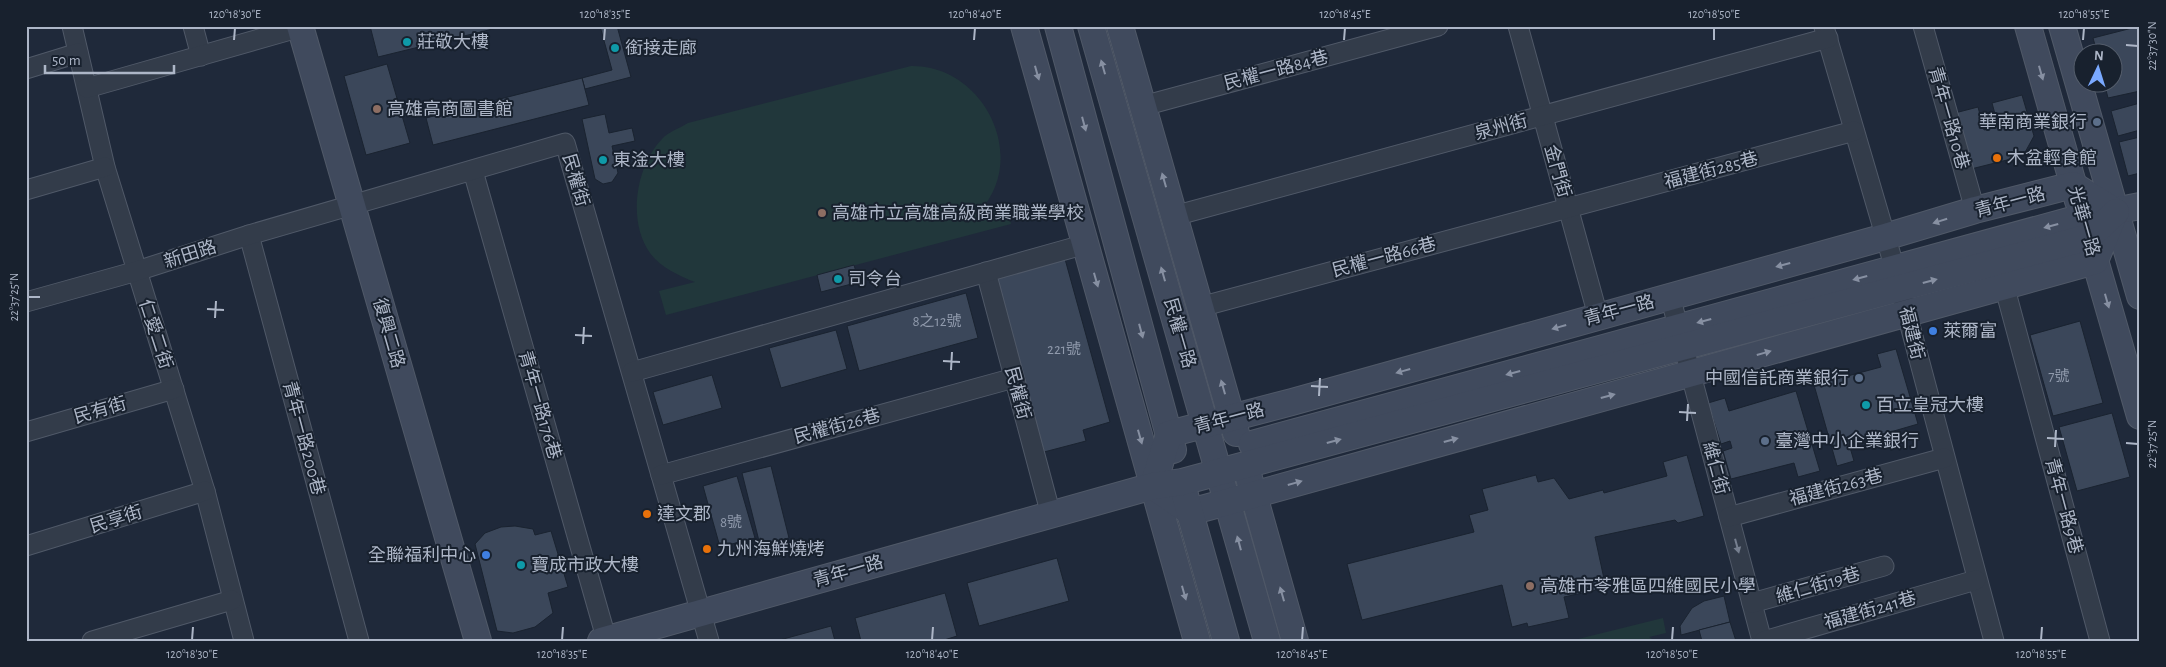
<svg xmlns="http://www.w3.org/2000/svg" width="2166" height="667" viewBox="0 0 2166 667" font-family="'Alegreya Sans','Noto Sans TC',sans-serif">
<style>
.green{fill:#21373b}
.building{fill:#3b475a;stroke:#1a2330}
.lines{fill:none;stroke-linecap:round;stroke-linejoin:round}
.street-casing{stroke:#505968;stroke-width:21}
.secondary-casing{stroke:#505968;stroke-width:28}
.street{stroke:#333c4a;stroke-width:19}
.secondary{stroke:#404a5d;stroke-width:26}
.oneway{fill:#8790a2}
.oneway2{fill:#767f8f}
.ticks{fill:none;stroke:#adb6c7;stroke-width:2}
.culture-dot{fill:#0f9aa8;stroke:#18212e;stroke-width:2}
.education-dot{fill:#8d6e63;stroke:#18212e;stroke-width:2}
.service-dot{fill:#5c6f8a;stroke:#18212e;stroke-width:2}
.food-dot{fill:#e8710a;stroke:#18212e;stroke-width:2}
.shop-dot{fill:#3f7fe0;stroke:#18212e;stroke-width:2}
.labels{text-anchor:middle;stroke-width:4;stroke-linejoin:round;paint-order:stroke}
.number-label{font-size:15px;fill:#909aac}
.poi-label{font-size:18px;fill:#adb6c7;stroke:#18212e;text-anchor:start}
.street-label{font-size:18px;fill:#adb6c7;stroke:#18212e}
.neatline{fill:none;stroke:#adb6c7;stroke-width:2}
.ticks-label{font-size:12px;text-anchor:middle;fill:#adb6c7}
</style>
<rect width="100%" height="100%" fill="#1f293a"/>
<!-- green -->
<g class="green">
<path d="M 911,66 C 984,65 1030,158 979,212 L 1006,202 L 1011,224 L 666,315 L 659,291 L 695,282 C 679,276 660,267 650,253 C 627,221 636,166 662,139 C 668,132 680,128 688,123 Z"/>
<path d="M 1663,618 L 1666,633 L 1649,637 L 1655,641 L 1570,641 Z"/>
</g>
<!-- building -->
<g class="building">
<path d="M 370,26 L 505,26 L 378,57 Z"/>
<path d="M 600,26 L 617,26 L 631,77 L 585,89 L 582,78 L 612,70 Z"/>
<path d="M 2140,26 L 2140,91 L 2108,98 L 2104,82 L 2114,82 L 2114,52 L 2097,52 L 2093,38 Z"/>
<path d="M 387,64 L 410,143 L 366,155 L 344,76 Z"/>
<path d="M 582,78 L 589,105 L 433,145 L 426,118 Z"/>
<path d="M 2022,95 L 2034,136 L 2023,156 L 1967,170 L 1951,114 L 1978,107 L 1984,130 L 1998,125 L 1992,103 Z"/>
<path d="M 2140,103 L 2140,130 L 2118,136 L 2111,111 Z"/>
<path d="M 605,114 L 609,133 L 632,128 L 635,141 L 612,146 L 618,173 L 612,182 L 603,184 L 595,179 L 582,119 Z"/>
<path d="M 2140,137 L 2140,173 L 2128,176 L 2119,142 Z"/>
<path d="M 1065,259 L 1110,422 L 1083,430 L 1086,441 L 1044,452 L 995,276 Z"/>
<path d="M 854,265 L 859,282 L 821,292 L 817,275 Z"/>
<path d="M 966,293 L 978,338 L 859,371 L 847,326 Z"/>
<path d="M 2080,321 L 2103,403 L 2053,416 L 2030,335 Z"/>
<path d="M 836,330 L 847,369 L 781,388 L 769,348 Z"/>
<path d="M 1896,349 L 1918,424 L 1849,444 L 1854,461 L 1837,466 L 1814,385 L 1881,367 L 1877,354 Z"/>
<path d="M 712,375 L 722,408 L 663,425 L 653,392 Z"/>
<path d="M 1796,391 L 1820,471 L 1798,477 L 1794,463 L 1731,479 L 1723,451 L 1732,448 L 1730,441 L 1721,444 L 1708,403 L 1725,398 L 1729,411 Z"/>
<path d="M 2112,413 L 2130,477 L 2077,491 L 2059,427 Z"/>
<path d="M 1687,455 L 1704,516 L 1678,523 L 1675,520 L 1595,537 L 1606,588 L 1564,597 L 1569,618 L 1528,627 L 1527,623 L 1512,627 L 1502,585 L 1362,620 L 1347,564 L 1474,532 L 1469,515 L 1488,510 L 1482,489 L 1536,475 L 1538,482 L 1554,478 L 1569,499 L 1603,490 L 1604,493 L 1667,476 L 1663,462 Z"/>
<path d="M 771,466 L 789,538 L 760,545 L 742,473 Z"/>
<path d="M 737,476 L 755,538 L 720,547 L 703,486 Z"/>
<path d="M 515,526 L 533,529 L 535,535 L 551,531 L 568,587 L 548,593 L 553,613 L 535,627 L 513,633 L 497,631 L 475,544 L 485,533 L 501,527 Z"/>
<path d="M 1057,558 L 1069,601 L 979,626 L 967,583 Z"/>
<path d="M 945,593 L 957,636 L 941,641 L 861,641 L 855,618 Z"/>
<path d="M 1724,596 L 1730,622 L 1681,635 L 1680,626 L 1692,608 L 1704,601 Z"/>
<path d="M 1730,622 L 1736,641 L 1702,641 L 1699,630 Z"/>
<path d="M 831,626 L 835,641 L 776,641 Z"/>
</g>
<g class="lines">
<!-- street casing -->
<g class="street-casing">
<g id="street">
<path d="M 72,26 L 105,167 L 205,491 L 244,641"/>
<path d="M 193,26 L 201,56"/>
<path d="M 1518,26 L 1598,316"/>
<path d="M 1923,26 L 1975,210"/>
<path d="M 1824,27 L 1895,269 L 1994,641"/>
<path d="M 26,69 L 78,53"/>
<path d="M 87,88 L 301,27"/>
<path d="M 1143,106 L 1438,26"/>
<path d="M 473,171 L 607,641"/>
<path d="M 26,190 L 105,167"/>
<path d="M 1174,216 L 1828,38"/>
<path d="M 249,235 L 359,641"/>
<path d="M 986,272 L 1051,515"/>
<path d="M 2004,285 L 2100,641"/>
<path d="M 1670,296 L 1762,641"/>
<path d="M 26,302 L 137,271 L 249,235 L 565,143 L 709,641"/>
<path d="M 1200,307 L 1854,131"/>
<path d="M 632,372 L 1086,244"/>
<path d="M 26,432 L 174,389"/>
<path d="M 661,475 L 1014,378"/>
<path d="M 1729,517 L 1944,458"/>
<path d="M 26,546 L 205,491"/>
<path d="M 1752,603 L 1884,566"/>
<path d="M 92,641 L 232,600"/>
<path d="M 1764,641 L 1976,580"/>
</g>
</g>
<!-- secondary casing -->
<g class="secondary-casing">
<g id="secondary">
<path d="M 300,26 L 478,641"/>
<path d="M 1024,26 L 1197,641"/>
<path d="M 1058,26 L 1173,450"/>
<path d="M 1091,26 L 1267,641"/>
<path d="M 1120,26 L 1236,433"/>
<path d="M 2028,26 L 2078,201"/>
<path d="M 2062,26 L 2140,296"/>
<path d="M 2090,243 L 2140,416"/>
<path d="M 1252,444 L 2083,217 L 2140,206"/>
<path d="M 1249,478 L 1295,641"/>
<path d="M 1153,486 L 1169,434 L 1292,402 L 1885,237 L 1975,210 L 2073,185 L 2116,212"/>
<path d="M 1153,486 L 1190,512 L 1253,495 L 2095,261 L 2112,220"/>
<path d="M 1185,495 L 1226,641"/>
<path d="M 601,641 L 1153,486 L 1182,482 L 2089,237 L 2116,212"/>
</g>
</g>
<!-- street -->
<use href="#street" class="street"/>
<!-- secondary -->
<use href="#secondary" class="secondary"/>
</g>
<!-- one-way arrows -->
<defs><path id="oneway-solid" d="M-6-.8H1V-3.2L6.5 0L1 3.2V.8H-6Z" transform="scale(1.25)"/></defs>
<g class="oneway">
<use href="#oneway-solid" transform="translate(1103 67) rotate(-106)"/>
<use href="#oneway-solid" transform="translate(1037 73) rotate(74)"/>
<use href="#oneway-solid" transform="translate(2041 73) rotate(74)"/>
<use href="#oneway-solid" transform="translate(1084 124) rotate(75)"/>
<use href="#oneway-solid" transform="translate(1164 180) rotate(-106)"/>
<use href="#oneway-solid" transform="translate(1940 221) rotate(163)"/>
<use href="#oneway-solid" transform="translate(2051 226) rotate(165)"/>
<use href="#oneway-solid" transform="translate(1783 265) rotate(165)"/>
<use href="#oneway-solid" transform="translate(1163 274) rotate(-106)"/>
<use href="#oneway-solid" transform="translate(1860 278) rotate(165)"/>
<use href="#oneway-solid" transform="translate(1096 280) rotate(74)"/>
<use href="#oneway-solid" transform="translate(1930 281) rotate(-15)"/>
<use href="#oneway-solid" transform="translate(2107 301) rotate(74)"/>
<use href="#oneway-solid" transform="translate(1704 321) rotate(165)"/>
<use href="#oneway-solid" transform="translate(1559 327) rotate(164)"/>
<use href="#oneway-solid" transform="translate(1141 331) rotate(75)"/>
<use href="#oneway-solid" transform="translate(1764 353) rotate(-16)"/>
<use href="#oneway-solid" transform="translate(1403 371) rotate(164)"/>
<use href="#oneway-solid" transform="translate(1513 373) rotate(165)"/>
<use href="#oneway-solid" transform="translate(1223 387) rotate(-106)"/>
<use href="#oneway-solid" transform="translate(1608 396) rotate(-15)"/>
<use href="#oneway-solid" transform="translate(1140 437) rotate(74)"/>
<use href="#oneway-solid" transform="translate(1451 440) rotate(-15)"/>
<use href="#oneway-solid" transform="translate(1334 441) rotate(-15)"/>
<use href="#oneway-solid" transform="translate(1295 483) rotate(-16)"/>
<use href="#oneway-solid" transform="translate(1239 543) rotate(-105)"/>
<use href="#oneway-solid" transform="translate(1184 593) rotate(74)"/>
<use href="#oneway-solid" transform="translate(1282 594) rotate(-106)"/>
</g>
<use class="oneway2" href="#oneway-solid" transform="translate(1737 546) rotate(75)"/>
<!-- ticks -->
<path class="ticks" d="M 234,40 L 235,28M 604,40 L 605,28M 974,40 L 975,28M 1344,40 L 1345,28M 1714,40 L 1714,28M 2083,40 L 2084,28M 2126,45 L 2138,46M 28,297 L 40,297M 207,309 L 224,310M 215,318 L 216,301M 575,335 L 592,336M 583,344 L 584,327M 943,361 L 960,362M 951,370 L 952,352M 1311,386 L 1328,387M 1319,396 L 1320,378M 1679,412 L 1696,413M 1687,421 L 1688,404M 2047,438 L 2064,439M 2126,443 L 2138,444M 2055,447 L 2056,430M 192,640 L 193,627M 562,640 L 563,627M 932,640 L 933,627M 1302,640 L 1303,627M 1672,640 L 1673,627M 2041,640 L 2042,627"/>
<!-- markers -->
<g class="culture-dot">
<circle cx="407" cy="42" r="5"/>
<circle cx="615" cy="48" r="5"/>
<circle cx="603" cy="160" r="5"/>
<circle cx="838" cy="279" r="5"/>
<circle cx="1866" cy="405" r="5"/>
<circle cx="521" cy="565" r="5"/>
</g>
<g class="education-dot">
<circle cx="377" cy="109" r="5"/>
<circle cx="822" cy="213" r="5"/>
<circle cx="1530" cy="586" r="5"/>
</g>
<g class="service-dot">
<circle cx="2097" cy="122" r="5"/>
<circle cx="1859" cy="378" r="5"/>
<circle cx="1765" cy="441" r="5"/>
</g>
<g class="food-dot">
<circle cx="1997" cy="158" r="5"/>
<circle cx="647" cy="514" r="5"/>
<circle cx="707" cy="549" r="5"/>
</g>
<g class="shop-dot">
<circle cx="1933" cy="331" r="5"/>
<circle cx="486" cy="555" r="5"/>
</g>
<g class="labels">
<!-- number labels -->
<g class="number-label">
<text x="937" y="326">8之12號</text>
<text x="1064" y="354">221號</text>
<text x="2059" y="381">7號</text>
<text x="731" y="527">8號</text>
</g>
<!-- poi labels -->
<g class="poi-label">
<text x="417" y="48">莊敬大樓</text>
<text x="625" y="54">銜接走廊</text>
<text x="387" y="115">高雄高商圖書館</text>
<text x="2087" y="128" text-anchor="end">華南商業銀行</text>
<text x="2007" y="164">木盆輕食館</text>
<text x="613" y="166">東淦大樓</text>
<text x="832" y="219">高雄市立高雄高級商業職業學校</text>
<text x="848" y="285">司令台</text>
<text x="1943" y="337">萊爾富</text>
<text x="1849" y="384" text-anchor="end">中國信託商業銀行</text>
<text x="1876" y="411">百立皇冠大樓</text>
<text x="1775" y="447">臺灣中小企業銀行</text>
<text x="657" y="520">達文郡</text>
<text x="717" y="555">九州海鮮燒烤</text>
<text x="476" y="561" text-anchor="end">全聯福利中心</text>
<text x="531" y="571">寶成市政大樓</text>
<text x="1540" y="592">高雄市苓雅區四維國民小學</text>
</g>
<!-- street labels -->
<g class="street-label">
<text transform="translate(1276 70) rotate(-15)" y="6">民權一路84巷</text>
<text transform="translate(1949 118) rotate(74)" y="6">青年一路10巷</text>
<text transform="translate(1501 127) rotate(-15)" y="6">泉州街</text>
<text transform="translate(1711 170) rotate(-15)" y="6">福建街285巷</text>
<text transform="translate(1558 171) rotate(74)" y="6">金門街</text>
<text transform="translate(576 180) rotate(74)" y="6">民權街</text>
<text transform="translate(2010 202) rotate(-15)" y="6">青年一路</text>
<text transform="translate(2084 221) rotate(74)" y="6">光華一路</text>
<text transform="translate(190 254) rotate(-18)" y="6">新田路</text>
<text transform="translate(1384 257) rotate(-15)" y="6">民權一路66巷</text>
<text transform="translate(1619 310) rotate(-15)" y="6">青年一路</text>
<text transform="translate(389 333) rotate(74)" y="6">復興二路</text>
<text transform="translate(1180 333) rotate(74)" y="6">民權一路</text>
<text transform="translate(1912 333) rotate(76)" y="6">福建街</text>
<text transform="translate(156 334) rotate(72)" y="6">仁愛二街</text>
<text transform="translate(1018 393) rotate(75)" y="6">民權街</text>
<text transform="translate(540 405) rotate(74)" y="6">青年一路176巷</text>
<text transform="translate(100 410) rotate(-16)" y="6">民有街</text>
<text transform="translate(1229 418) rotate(-15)" y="6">青年一路</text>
<text transform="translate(837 426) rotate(-15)" y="6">民權街26巷</text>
<text transform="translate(304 438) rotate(75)" y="6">青年一路200巷</text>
<text transform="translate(1716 468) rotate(75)" y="6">維仁街</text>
<text transform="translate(1836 487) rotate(-15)" y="6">福建街263巷</text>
<text transform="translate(2064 506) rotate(75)" y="6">青年一路9巷</text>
<text transform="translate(116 519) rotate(-17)" y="6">民享街</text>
<text transform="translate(848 571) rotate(-16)" y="6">青年一路</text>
<text transform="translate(1818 585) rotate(-16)" y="6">維仁街19巷</text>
<text transform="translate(1870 610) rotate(-16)" y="6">福建街241巷</text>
</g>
</g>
<!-- border -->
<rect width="2166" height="667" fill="none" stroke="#18212e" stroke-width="55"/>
<!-- north arrow -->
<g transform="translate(2098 68) rotate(4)"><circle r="24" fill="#18212e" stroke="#545d6b"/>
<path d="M0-4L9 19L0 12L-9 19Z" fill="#7aa9ff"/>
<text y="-8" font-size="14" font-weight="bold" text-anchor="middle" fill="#adb6c7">N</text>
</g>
<!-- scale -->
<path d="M45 65v8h129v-8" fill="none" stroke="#adb6c7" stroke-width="2.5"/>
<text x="52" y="65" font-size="15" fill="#adb6c7" stroke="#18212e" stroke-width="4" paint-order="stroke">50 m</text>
<rect x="28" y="28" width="2110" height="612" class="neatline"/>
<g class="ticks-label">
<text x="235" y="18">120°18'30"E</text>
<text x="605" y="18">120°18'35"E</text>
<text x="975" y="18">120°18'40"E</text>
<text x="1345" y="18">120°18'45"E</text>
<text x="1714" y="18">120°18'50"E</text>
<text x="2084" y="18">120°18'55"E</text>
<text transform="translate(2152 46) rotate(-90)" y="4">22°37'30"N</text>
<text transform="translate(14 297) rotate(-90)" y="4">22°37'25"N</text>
<text transform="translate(2152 444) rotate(-90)" y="4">22°37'25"N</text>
<text x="192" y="658">120°18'30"E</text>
<text x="562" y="658">120°18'35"E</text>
<text x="932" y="658">120°18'40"E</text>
<text x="1302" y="658">120°18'45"E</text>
<text x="1672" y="658">120°18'50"E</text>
<text x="2041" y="658">120°18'55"E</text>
</g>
</svg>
